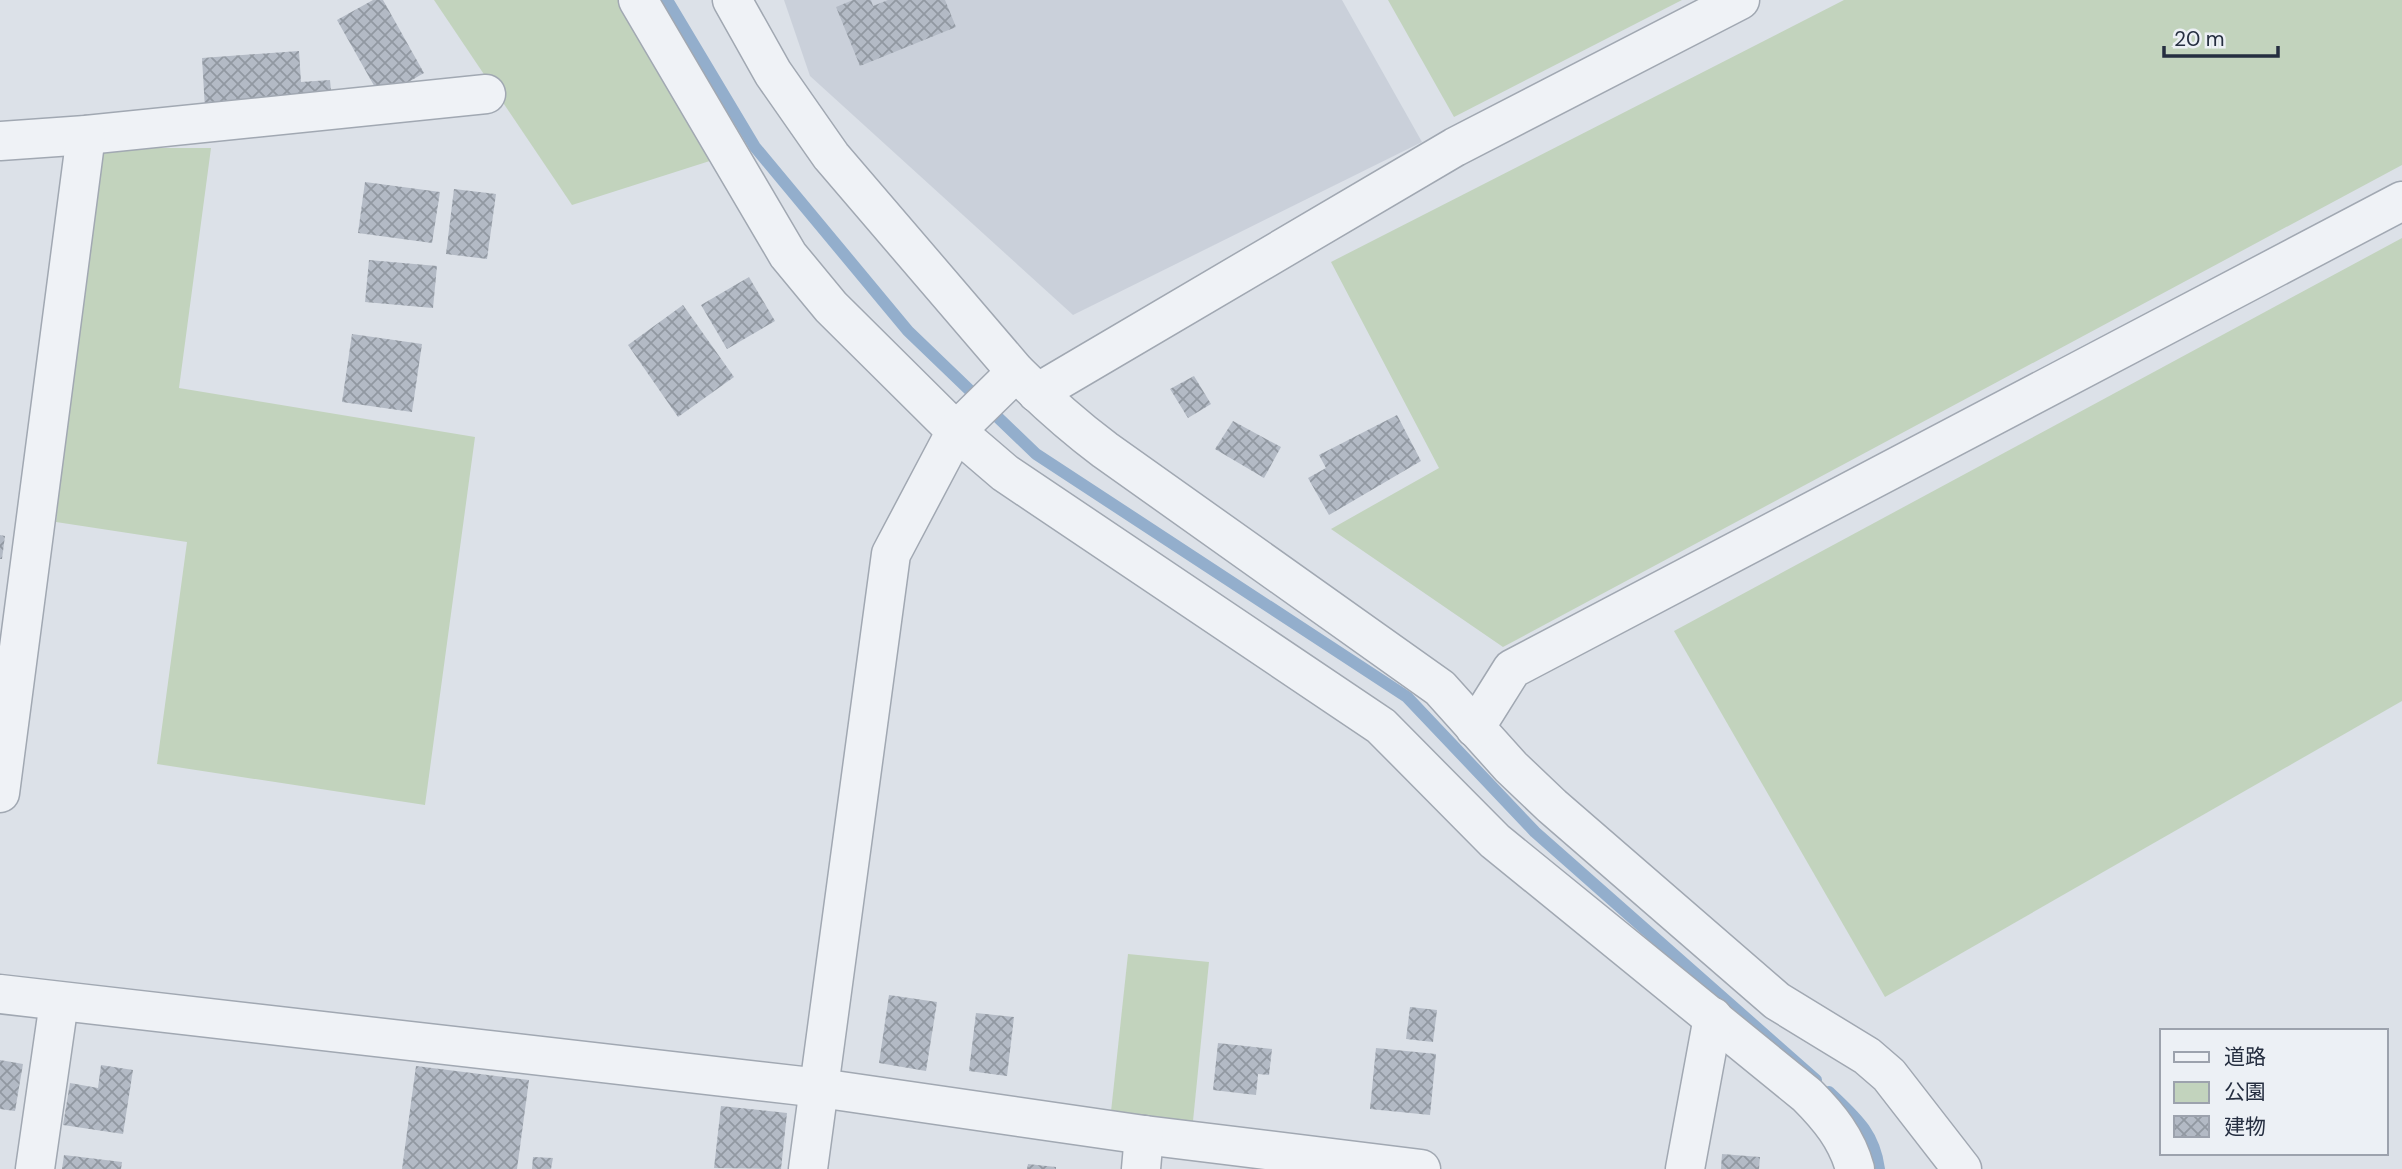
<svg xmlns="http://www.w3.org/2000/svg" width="2402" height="1169" viewBox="0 0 2402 1169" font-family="'DM Sans','Noto Sans JP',sans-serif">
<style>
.built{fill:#cad0da}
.green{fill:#c2d3bd}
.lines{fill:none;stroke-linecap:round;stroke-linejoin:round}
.stream{stroke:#93aecc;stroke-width:12}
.building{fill:url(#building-cross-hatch)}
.street-casing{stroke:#a1a8b2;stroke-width:41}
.street{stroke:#eff2f6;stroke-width:38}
</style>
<defs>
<pattern id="building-cross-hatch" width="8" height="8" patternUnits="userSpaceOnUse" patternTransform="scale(1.75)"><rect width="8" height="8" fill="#b3bac5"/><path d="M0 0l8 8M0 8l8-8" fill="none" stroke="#9198a1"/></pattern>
</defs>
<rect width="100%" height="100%" fill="#dce1e8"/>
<!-- built -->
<path class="built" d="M 784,0 L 1342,0 L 1422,142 L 1073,315 L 810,76 Z"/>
<!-- green -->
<g class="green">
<path d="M 434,0 L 623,0 L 716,159 L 572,205 Z"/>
<path d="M 1388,0 L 1682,0 L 1454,117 Z"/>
<path d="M 1844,0 L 2402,0 L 2402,165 L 1503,647 L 1331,529 L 1439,468 L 1331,262 Z"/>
<path d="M 96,148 L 211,148 L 179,388 L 475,437 L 425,805 L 157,764 L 187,542 L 56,522 Z"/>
<path d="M 2402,238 L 2402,701 L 1885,997 L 1674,631 Z"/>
<path d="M 1128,954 L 1209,962 L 1193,1121 L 1110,1121 Z"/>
</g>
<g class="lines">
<!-- stream -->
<g class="stream">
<path d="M 667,0 L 755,147 L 908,331 L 1036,454 L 1407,697 L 1535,832 L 1816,1080"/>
<path d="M 1829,1092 C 1855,1117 1874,1132 1879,1169"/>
</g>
</g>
<!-- building -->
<g class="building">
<path d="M 373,0 L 383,0 L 424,73 L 381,98 L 337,20 Z"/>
<path d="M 853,0 L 871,0 L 873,6 L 888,0 L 945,0 L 956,27 L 860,66 L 836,7 Z"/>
<path d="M 299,51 L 301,82 L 330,80 L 332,101 L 205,109 L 202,58 Z"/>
<path d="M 365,182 L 440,192 L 432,243 L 358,233 Z"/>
<path d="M 454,189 L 496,194 L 487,259 L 446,254 Z"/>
<path d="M 369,260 L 437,266 L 433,308 L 365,302 Z"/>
<path d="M 749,277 L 775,321 L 727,349 L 701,305 Z"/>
<path d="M 683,305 L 734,377 L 678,417 L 628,345 Z"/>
<path d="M 352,334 L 422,344 L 412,412 L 342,402 Z"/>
<path d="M 1194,376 L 1211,404 L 1188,418 L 1170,389 Z"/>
<path d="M 1397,415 L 1421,461 L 1329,515 L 1308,478 L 1326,468 L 1319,455 Z"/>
<path d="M 1233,421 L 1281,447 L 1264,478 L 1215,449 Z"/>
<path d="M 0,535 L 5,536 L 2,559 L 0,559 Z"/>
<path d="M 889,995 L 937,1002 L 926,1071 L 879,1063 Z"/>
<path d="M 1410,1007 L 1437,1010 L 1433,1042 L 1406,1039 Z"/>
<path d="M 976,1013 L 1014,1017 L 1007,1076 L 969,1071 Z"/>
<path d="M 1218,1043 L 1272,1049 L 1269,1075 L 1258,1074 L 1256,1095 L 1213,1090 Z"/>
<path d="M 1376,1048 L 1436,1054 L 1430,1115 L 1370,1109 Z"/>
<path d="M 0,1060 L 23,1064 L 15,1111 L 0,1109 Z"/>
<path d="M 101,1065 L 133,1070 L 123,1134 L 63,1125 L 70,1083 L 98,1088 Z"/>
<path d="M 416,1066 L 529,1080 L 517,1169 L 402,1169 Z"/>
<path d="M 721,1106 L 787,1113 L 781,1169 L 714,1168 Z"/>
<path d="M 1722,1154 L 1760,1157 L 1759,1169 L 1721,1169 Z"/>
<path d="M 64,1155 L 122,1162 L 121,1169 L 62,1169 Z"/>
<path d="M 533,1157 L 553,1158 L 551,1169 L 532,1169 Z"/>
<path d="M 1028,1164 L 1056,1167 L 1056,1169 L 1027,1169 Z"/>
</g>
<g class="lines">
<!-- street casing -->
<g class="street-casing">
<g id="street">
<path d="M 638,0 L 788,255 L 831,307 L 956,431 L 1005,473 L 1381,726 L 1495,841 L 1807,1095 C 1829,1117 1847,1139 1855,1169"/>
<path d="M 732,0 L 773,73 L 831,156 L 1016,372 C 1044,400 1073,426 1105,450 L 1440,688 L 1511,767 L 1552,806 L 1777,1001 L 1867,1056 L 1889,1075 L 1962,1169"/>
<path d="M 0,141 L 86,135 L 486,94"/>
<path d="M 1037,393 L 1455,147 L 1740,0"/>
<path d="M 1475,728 L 1512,669 L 2402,201"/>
<path d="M 0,793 L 86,135"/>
<path d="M 0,994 L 820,1088 L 1144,1135 L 1421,1169"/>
<path d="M 35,1169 L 59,1002"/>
<path d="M 808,1169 L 891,554 L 956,431 L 1016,372"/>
<path d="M 1141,1169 L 1144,1135"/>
<path d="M 1685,1169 L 1713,1017"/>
</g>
</g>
<!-- street -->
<use href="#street" class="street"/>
</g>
<!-- legend -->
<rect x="2160" y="1029" width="228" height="126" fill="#ecf0f5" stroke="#9ca2ad" stroke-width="2"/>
<rect x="2174" y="1052" width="35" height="10" fill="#eff2f6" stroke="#9ca2ad" stroke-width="2"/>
<text x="2224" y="1064" font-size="21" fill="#252e40">道路</text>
<rect x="2174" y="1082" width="35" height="21" fill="#c2d3bd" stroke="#9ca2ad" stroke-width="2"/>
<text x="2224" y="1099" font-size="21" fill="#252e40">公園</text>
<rect x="2174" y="1116" width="35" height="21" fill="url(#building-cross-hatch)" stroke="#9ca2ad" stroke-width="2"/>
<text x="2224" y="1134" font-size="21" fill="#252e40">建物</text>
<!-- scale -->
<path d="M2164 46v10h114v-10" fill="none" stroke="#252e40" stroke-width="3.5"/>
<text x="2174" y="46" font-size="21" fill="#252e40" stroke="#ecf0f5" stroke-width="5" paint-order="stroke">20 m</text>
</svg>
